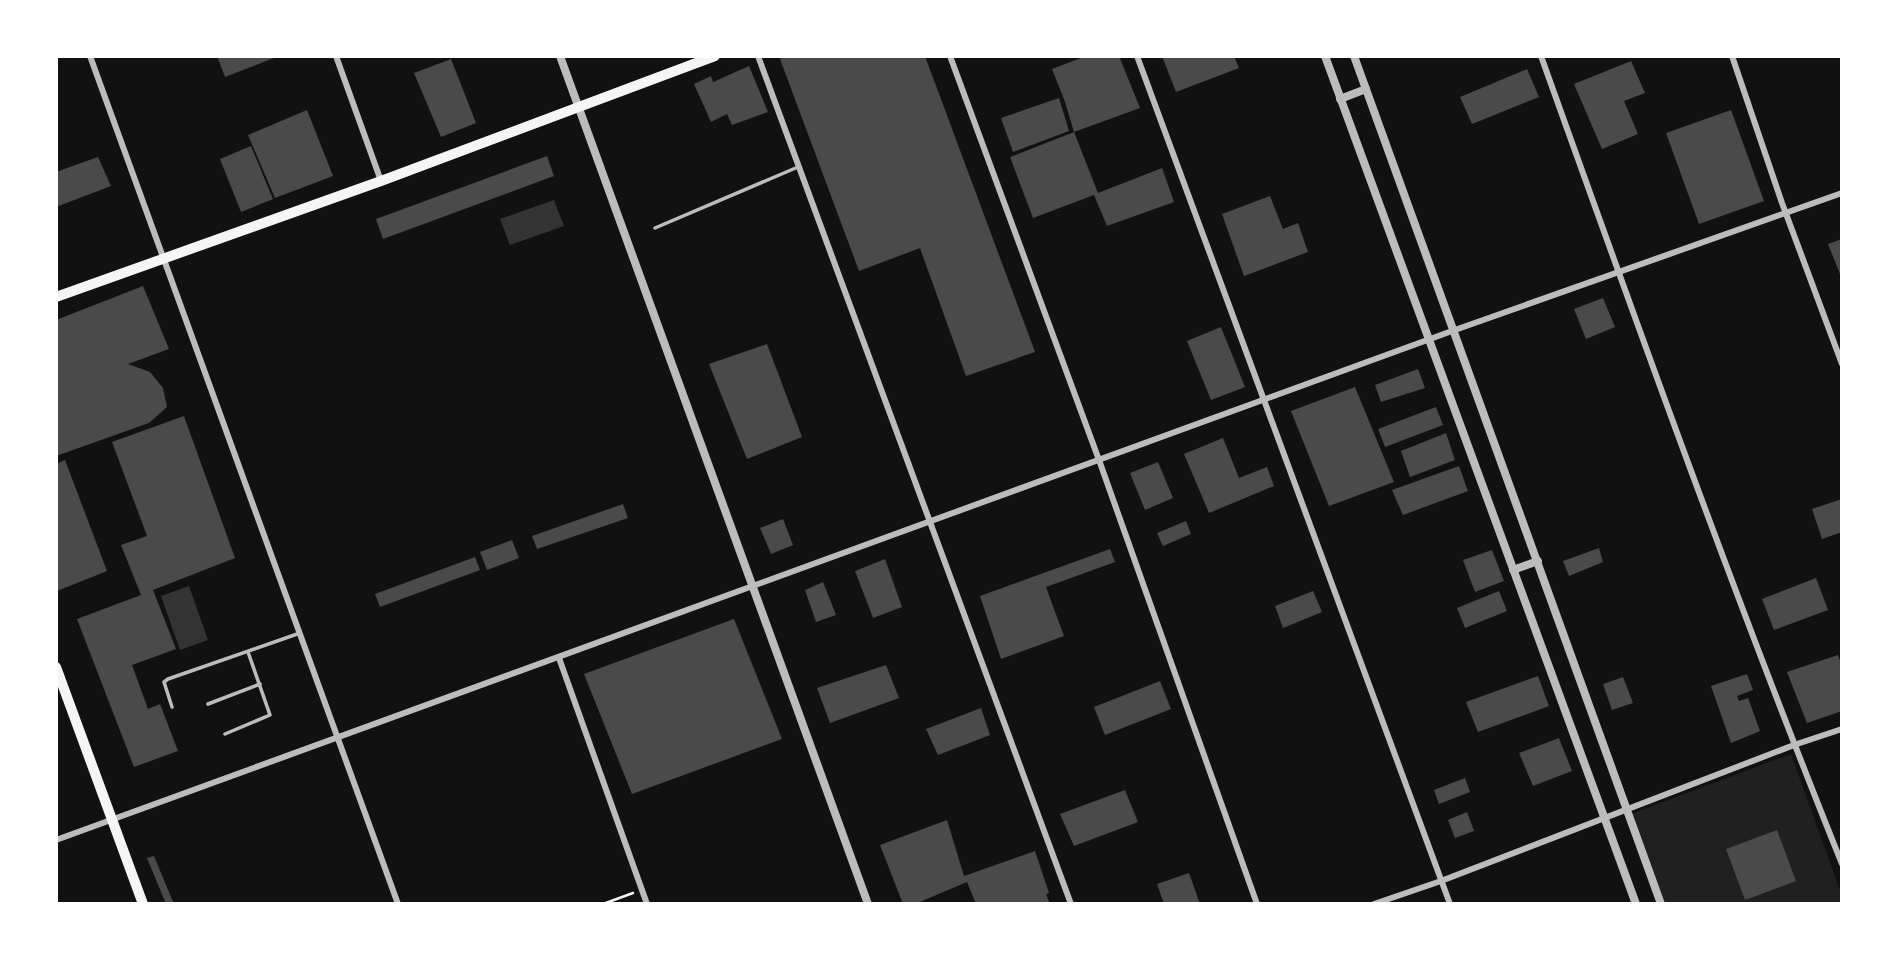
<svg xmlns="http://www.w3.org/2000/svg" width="1898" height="960" viewBox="0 0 1898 960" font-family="'Asap Condensed',sans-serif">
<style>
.green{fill:#202020}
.water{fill:#333}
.building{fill:#4a4a4a}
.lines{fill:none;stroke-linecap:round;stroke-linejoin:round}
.path{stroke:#f5f5f5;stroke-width:2.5}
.service{stroke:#bcbcbc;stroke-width:3.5}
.minor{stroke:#bcbcbc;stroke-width:6}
.tertiary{stroke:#bcbcbc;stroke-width:8}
.primary{stroke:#f5f5f5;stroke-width:10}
</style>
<rect width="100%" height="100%" fill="#111"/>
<!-- green -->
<path class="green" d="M 1791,754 L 1842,896 L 1842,904 L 1663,904 L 1631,814 Z"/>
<!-- water -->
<g class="water">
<path d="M 554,200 L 564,226 L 510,245 L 500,219 Z"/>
<path d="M 189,586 L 208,640 L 180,650 L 161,596 Z"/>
</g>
<!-- building -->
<g class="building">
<path d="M 217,56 L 279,56 L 225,77 Z"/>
<path d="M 787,56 L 925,56 L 1035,352 L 966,376 L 920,248 L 859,271 L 780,59 Z"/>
<path d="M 1086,56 L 1119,56 L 1140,108 L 1074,132 L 1065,102 L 1052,69 Z"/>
<path d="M 1162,56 L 1234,56 L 1239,68 L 1176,92 Z"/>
<path d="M 451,59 L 476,123 L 441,137 L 414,73 Z"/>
<path d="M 1631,61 L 1645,93 L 1624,101 L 1638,134 L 1602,149 L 1574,84 Z"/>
<path d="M 749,66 L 768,112 L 732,125 L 727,114 L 711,122 L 694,84 L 711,76 L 713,82 Z"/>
<path d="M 1527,69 L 1539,97 L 1472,124 L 1460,97 Z"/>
<path d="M 1059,98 L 1069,131 L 1013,152 L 1001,118 Z"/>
<path d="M 307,110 L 333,176 L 275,198 L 248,135 Z"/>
<path d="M 1731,110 L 1764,201 L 1699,224 L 1666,133 Z"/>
<path d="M 1074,132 L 1098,193 L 1162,168 L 1174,202 L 1107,226 L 1094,195 L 1033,218 L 1010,157 Z"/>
<path d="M 251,146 L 273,199 L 241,212 L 220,159 Z"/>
<path d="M 547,156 L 554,176 L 383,239 L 376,219 Z"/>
<path d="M 98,157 L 111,186 L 56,207 L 56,172 Z"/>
<path d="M 1270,196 L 1283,229 L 1298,223 L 1308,252 L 1244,276 L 1222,214 Z"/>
<path d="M 1842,239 L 1842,279 L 1828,244 Z"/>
<path d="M 143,286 L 169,349 L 128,364 L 150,372 L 163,388 L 167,407 L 149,423 L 56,456 L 56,320 Z"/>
<path d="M 1603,298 L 1615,327 L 1586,339 L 1574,309 Z"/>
<path d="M 1221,327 L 1245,387 L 1211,400 L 1187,341 Z"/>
<path d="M 767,344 L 802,437 L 747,459 L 709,364 Z"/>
<path d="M 1418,369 L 1425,388 L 1381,402 L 1375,385 Z"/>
<path d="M 1355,387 L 1394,482 L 1329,506 L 1291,411 Z"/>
<path d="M 1436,407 L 1443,425 L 1385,447 L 1378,429 Z"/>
<path d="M 184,416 L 235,558 L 153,590 L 176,649 L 132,665 L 148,709 L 160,704 L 178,751 L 134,767 L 77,619 L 141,595 L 121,545 L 147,536 L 112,442 Z"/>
<path d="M 1446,433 L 1455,460 L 1410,477 L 1401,451 Z"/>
<path d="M 1223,438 L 1239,478 L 1267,467 L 1274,486 L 1209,513 L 1184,454 Z"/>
<path d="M 65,460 L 107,571 L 57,591 L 56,464 Z"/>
<path d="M 1158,462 L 1173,498 L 1145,510 L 1130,473 Z"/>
<path d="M 1459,466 L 1468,491 L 1403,515 L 1392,490 Z"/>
<path d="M 1842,499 L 1842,532 L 1822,539 L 1812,509 Z"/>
<path d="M 623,504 L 628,518 L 537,549 L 532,536 Z"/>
<path d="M 783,519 L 793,545 L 771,554 L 760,528 Z"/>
<path d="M 1186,521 L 1191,534 L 1163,546 L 1157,533 Z"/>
<path d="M 512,540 L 519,558 L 487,570 L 480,552 Z"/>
<path d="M 1599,548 L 1603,562 L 1569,576 L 1563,561 Z"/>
<path d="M 1110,549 L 1115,562 L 1046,587 L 1064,636 L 1001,659 L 980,596 Z"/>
<path d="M 1492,550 L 1504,581 L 1475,592 L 1463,560 Z"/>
<path d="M 475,557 L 480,570 L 380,607 L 375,594 Z"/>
<path d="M 885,559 L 902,607 L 873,618 L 855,571 Z"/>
<path d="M 1816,578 L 1828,610 L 1774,630 L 1762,599 Z"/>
<path d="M 823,582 L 836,615 L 816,622 L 805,590 Z"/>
<path d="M 1313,591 L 1322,612 L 1283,628 L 1275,606 Z"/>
<path d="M 1499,591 L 1507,611 L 1465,628 L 1457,608 Z"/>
<path d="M 734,619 L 782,739 L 632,794 L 584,674 Z"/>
<path d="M 1838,655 L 1842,666 L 1842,711 L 1807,723 L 1787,672 Z"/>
<path d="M 886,665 L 899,698 L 830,723 L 817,688 Z"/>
<path d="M 1747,674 L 1753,690 L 1737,696 L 1739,701 L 1748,698 L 1760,731 L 1731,743 L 1711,686 Z"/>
<path d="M 1538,676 L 1549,706 L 1478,732 L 1466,702 Z"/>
<path d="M 1623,677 L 1633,703 L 1612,710 L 1603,684 Z"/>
<path d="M 1160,681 L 1171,709 L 1105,735 L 1094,707 Z"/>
<path d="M 981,708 L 990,735 L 938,755 L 926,729 Z"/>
<path d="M 1559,738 L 1572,771 L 1533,786 L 1519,753 Z"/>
<path d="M 1465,778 L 1470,792 L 1439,804 L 1434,790 Z"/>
<path d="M 1125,790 L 1138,822 L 1074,846 L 1060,814 Z"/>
<path d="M 1467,812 L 1474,831 L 1455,838 L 1448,820 Z"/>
<path d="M 947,820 L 964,876 L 1035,851 L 1049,893 L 1046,894 L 1050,904 L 976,904 L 967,882 L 915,904 L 903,904 L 880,845 Z"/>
<path d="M 1777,830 L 1796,881 L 1745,900 L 1726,849 Z"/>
<path d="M 154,856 L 166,885 L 174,904 L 166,904 L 147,858 Z"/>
<path d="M 1189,873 L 1200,904 L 1164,904 L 1157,884 Z"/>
</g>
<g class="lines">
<!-- path -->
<path class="path" d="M 603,904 L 633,893"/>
<!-- service -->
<g class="service">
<path d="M 655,228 L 798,167"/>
<path d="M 208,704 L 260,684"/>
<path d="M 172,707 L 164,682 L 168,679 L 300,633"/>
<path d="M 225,734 L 270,715 L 248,652"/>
</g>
<!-- minor -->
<g class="minor">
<path d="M 90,56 L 398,904"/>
<path d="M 336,56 L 381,181"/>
<path d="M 758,56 L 1071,904"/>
<path d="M 950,56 L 1099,460 L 1257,904"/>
<path d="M 1137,56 L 1450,904"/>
<path d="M 1541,56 C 1638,327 1735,598 1842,864"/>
<path d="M 1732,56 L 1782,203 L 1842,364"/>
<path d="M 559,658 L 647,904"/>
<path d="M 56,840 L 1452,331 L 1842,193"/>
<path d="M 1374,904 L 1441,881 L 1794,745 L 1842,729"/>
</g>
<!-- tertiary -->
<g class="tertiary">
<path d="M 560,56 L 868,904"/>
<path d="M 1325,56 L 1636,904"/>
<path d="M 1354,56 L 1661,904"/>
<path d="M 1340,99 L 1366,89"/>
<path d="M 1513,570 L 1538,561"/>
</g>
<!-- primary -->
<g class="primary">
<path d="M 56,297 L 381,181 L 715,56"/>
<path d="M 56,667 L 143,904"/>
</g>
</g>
<!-- border -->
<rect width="1898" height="960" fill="none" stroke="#ffffff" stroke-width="116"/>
</svg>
